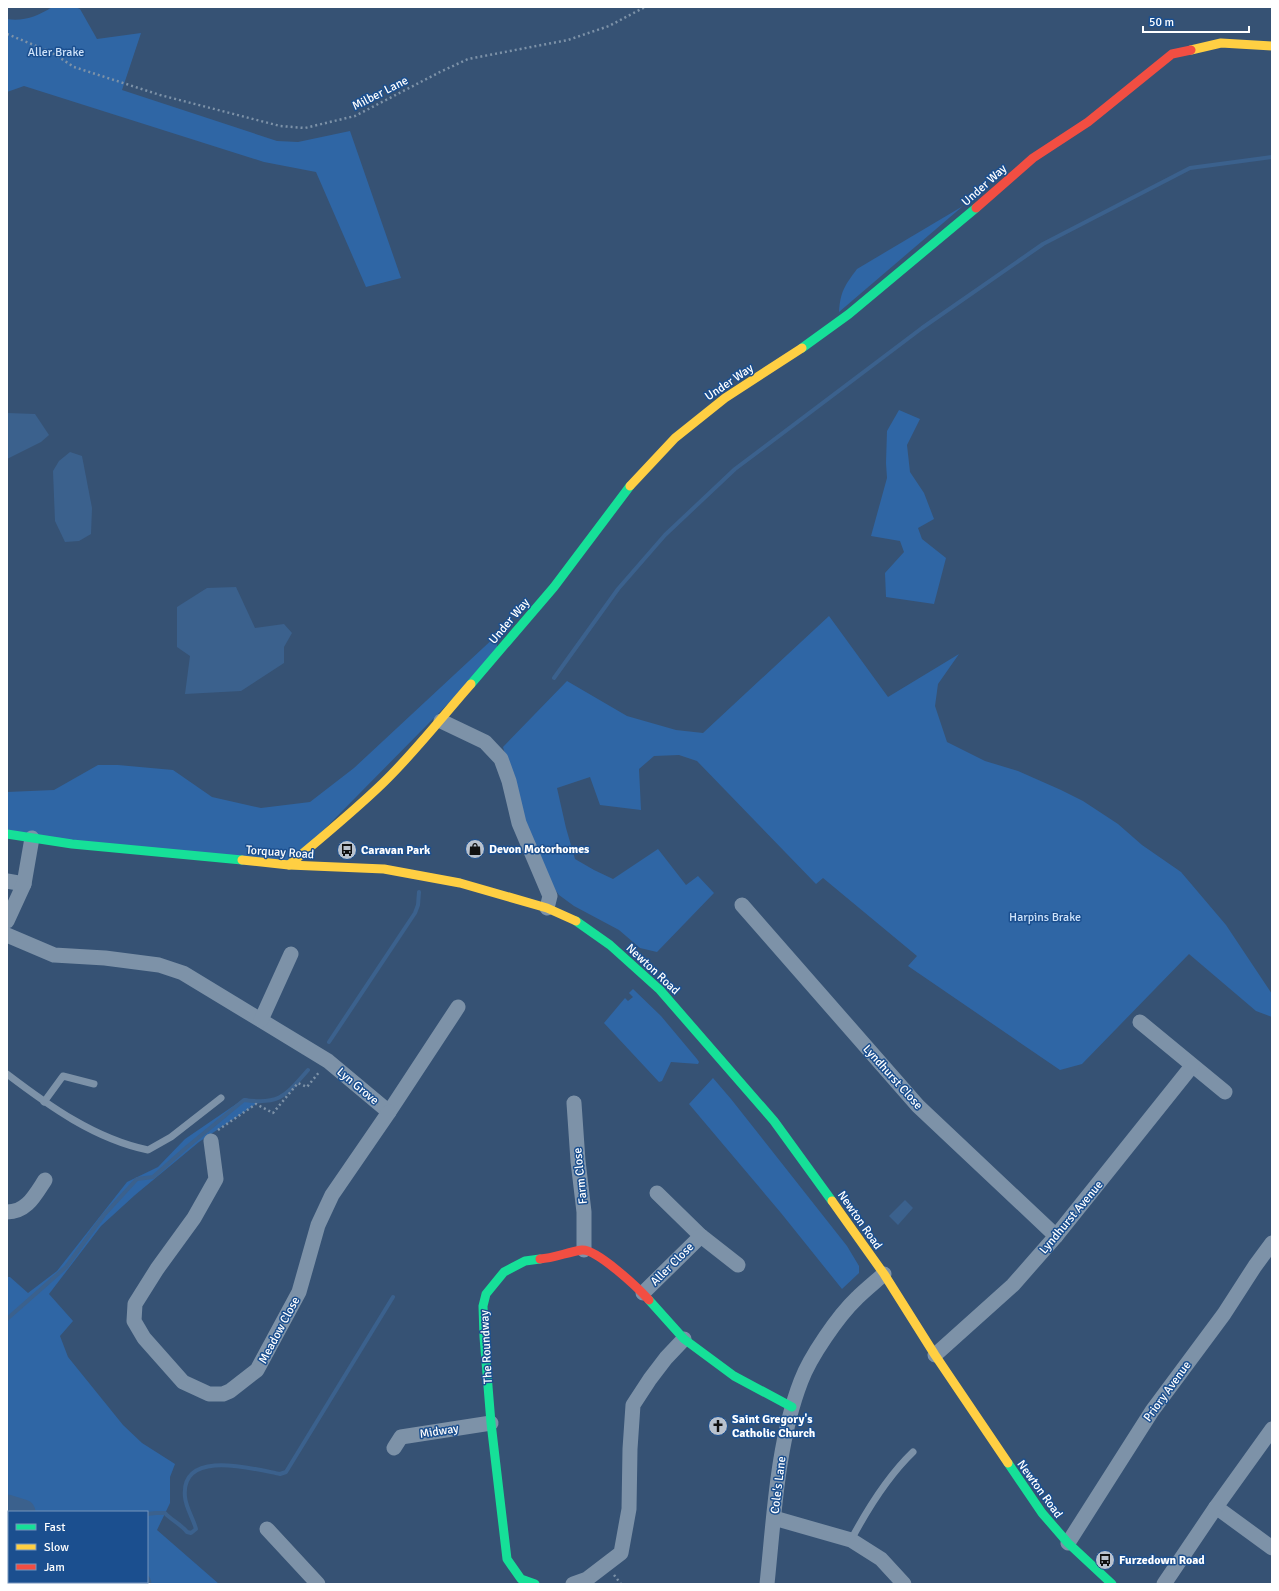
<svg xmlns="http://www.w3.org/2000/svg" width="1279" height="1591" viewBox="0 0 1279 1591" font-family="Signika,sans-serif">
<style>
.green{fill:#2f66a5;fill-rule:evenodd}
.water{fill:#3b618d}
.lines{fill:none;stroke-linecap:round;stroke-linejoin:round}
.stream{stroke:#3b618d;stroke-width:4}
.river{stroke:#3b618d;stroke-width:25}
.path{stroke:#7d92a8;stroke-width:2.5;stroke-dasharray:2 3;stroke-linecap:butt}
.lane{stroke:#7d92a8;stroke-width:7}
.street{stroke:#7d92a8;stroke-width:15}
.fast{stroke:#16e098;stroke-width:9}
.slow{stroke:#ffcf43;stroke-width:9}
.jam{stroke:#f24e42;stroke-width:9}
.labels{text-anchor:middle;stroke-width:3;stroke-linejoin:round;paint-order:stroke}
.park-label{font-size:12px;fill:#cfe3fa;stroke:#1b4f8f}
.street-label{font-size:12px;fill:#fff;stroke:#1b4f8f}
.poi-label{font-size:12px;font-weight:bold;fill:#fff;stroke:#1b4f8f;text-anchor:start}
</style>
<rect width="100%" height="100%" fill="#365274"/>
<!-- green -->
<g class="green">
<path d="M 52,7 L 75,7 L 80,9 L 97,39 L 141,33 L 122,90 L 277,141 L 298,142 L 350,131 L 401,278 L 366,287 L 316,172 L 264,162 L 24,86 L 7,92 L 7,19 C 22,22 39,16 52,7 Z"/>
<path d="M 963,206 L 839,312 C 840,292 845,285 857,269 Z"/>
<path d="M 899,410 L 920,419 L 907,445 L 910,472 L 924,493 L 934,519 L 918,528 L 922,539 L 946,558 L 934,604 L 886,597 L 885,573 L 904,552 L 900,541 L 871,536 L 887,478 L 886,463 L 887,431 Z"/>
<path d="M 829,616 L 888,697 L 959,654 L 938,684 L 935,706 L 947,742 L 985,761 L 1018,771 L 1061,790 L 1083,801 L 1118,824 L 1142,845 L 1181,872 L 1226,925 L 1272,994 L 1272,1017 L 1256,1011 L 1189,954 L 1082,1064 L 1060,1070 L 908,966 L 917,956 L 823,878 L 816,884 L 697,761 L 679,755 L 654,756 L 639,769 L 641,810 L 600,805 L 590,777 L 557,788 L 566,828 L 575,859 L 594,870 L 613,879 L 658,849 L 686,885 L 698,876 L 714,893 L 657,952 L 640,948 L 619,930 L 574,906 L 559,895 L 548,880 L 525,822 L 503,747 L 567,681 L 627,716 L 676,730 L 703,733 Z"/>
<path d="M 497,635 L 497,654 L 289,865 L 7,834 L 7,792 L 54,790 L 98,765 L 118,765 L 173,770 L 212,797 L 261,808 L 310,802 L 354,768 Z"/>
<path d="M 633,989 L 661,1016 L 697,1059 L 699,1062 L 698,1064 L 671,1062 L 662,1081 L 659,1082 L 604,1023 L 625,998 L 628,1001 L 633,997 L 629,993 Z"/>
<path d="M 713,1078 L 731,1099 L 847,1246 L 859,1266 L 859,1273 L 842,1289 L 781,1213 L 689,1104 Z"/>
<path d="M 245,1098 L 259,1102 L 199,1142 L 135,1195 L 101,1226 L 49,1294 L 73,1321 L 60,1336 L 68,1357 L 123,1425 L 142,1443 L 175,1464 L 170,1477 L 170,1503 L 157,1530 L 219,1584 L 7,1584 L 7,1277 L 10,1277 L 28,1293 L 57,1271 L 127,1182 L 158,1167 L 185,1139 ZM 9,1512 L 147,1512 L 147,1582 L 9,1582 Z"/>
</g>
<!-- water -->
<g class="water">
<path d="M 7,413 L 35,414 L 49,435 L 41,442 L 7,459 Z"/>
<path d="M 70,452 L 82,456 L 92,508 L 91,534 L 79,541 L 65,542 L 55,521 L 53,471 L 59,461 Z"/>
<path d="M 236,587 L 255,628 L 284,624 L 292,633 L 284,647 L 284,663 L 241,691 L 185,694 L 190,656 L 177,647 L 177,607 L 207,588 Z"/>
<path d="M 905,1200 L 913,1208 L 898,1225 L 889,1216 Z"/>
</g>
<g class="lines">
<!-- stream -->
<g class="stream">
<path d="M 554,678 L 618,589 L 665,535 L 735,469 L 922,328 L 1043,244 L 1190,168 L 1272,157"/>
<path d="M 329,1042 L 415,913 L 418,905 L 419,892"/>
<path d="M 7,1319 L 66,1267 L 104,1215 L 137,1179 L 153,1177 L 187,1147 L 244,1100 C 280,1105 285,1096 308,1070"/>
<path d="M 147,1514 L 156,1513 L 165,1513 C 171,1520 182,1525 187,1532 L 191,1533 L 196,1529 C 193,1518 186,1508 185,1497 C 180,1448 254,1469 280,1474 L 286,1472 L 393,1297"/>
<path d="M 53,1582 L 55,1584"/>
</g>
<!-- river -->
<g class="river">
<path d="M 7,1507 L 23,1512"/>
<path d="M 132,1582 L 139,1584"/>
</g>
<!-- path -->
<g class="path">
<path d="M 7,34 L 51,52 L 74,67 L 160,95 L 280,126 L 305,128 L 355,116 L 440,72 L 468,59 L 568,40 L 609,26 L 645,7"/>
<path d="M 218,1130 L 256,1104 L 273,1113 L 298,1083 L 307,1087 L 320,1071"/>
<path d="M 614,1575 L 621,1584"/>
</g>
<!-- lane -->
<g class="lane">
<path d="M 7,1074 C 49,1106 95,1139 148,1150 L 171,1137 L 221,1098"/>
<path d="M 44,1102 L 63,1076 L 94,1084"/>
<path d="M 851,1540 C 868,1508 887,1477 913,1452"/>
</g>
<!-- street -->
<g class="street">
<path d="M 441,721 L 485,742 L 501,759 L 509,781 L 519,823 L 550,896 L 547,908"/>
<path d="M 7,881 L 24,884"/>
<path d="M 742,905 L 918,1106 L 1056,1236"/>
<path d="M 7,921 L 24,884 L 32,838"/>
<path d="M 7,935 L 54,955 L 105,958 L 159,965 L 183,973 L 328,1061 L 389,1112 L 458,1007"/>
<path d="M 261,1020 L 291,954"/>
<path d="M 1140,1022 L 1225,1092"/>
<path d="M 574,1103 L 578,1161 L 584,1212 L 584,1250"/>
<path d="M 211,1141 L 216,1179 L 194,1218 L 157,1269 L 135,1304 L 134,1321 L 144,1338 L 183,1382 L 209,1394 L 223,1394 L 230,1391 L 257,1370 L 299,1292 L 318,1225 L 332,1195 L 389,1112"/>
<path d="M 657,1193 L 701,1236 L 738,1265"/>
<path d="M 7,1212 C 27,1212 35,1195 45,1180"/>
<path d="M 643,1293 L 701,1236"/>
<path d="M 935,1355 L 1013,1285 L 1056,1236 L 1192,1066"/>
<path d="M 394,1448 L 401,1437 L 491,1423"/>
<path d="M 1216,1507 L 1272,1548"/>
<path d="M 774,1518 L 851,1540 L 881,1559 L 904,1584"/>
<path d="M 267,1529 L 318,1584"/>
<path d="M 1068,1543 L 1152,1411 L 1224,1314 L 1255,1266 L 1272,1243"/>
<path d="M 573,1584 L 587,1579 L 621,1553 L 629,1509 L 630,1449 L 633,1405 L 650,1379 L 666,1358 L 684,1339"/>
<path d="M 767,1584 C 774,1518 777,1443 801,1381 C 810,1357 838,1316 857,1298 C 865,1290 875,1282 884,1274"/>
<path d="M 1164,1584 L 1216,1507 L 1272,1429"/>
</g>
<!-- fast -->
<g class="fast">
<path d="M 802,348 L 849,314 L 976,208"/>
<path d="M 471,684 L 554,587 L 630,486"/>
<path d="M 7,834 L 72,844 L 242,860"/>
<path d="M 576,921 L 610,945 L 660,990 L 774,1121 L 832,1201"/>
<path d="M 649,1300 L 684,1339 L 734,1376 L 792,1407"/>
<path d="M 1008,1463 L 1042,1513 L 1068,1543 L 1112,1584"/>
<path d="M 535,1584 L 521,1579 L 507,1559 L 491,1423 L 484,1337 L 483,1306 L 486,1294 L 504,1272 L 525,1261 L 540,1259"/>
</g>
<!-- slow -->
<g class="slow">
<path d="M 1191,50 L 1221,43 L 1272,46"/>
<path d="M 630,486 L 675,438 L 725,398 L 802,348"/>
<path d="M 242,860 L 289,865 L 384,869 L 460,883 L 547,908 L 576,921"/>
<path d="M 289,865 C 321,838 353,812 383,783 C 415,752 442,717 471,684"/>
<path d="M 832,1201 L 884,1274 L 935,1355 L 1008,1463"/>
</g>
<!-- jam -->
<g class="jam">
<path d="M 976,208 L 1033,158 L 1088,122 L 1172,54 L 1191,50"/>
<path d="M 540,1259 C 554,1258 568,1252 582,1250 C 597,1249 638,1288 649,1300"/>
</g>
</g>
<!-- icons -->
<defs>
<g id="shop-disc" transform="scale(1)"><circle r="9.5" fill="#b9c2ce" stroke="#1b4f8f"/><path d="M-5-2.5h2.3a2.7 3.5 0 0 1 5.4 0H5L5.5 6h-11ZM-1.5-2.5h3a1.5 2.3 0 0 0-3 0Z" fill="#111"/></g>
<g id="bus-disc" transform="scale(1)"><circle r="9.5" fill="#b9c2ce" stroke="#1b4f8f"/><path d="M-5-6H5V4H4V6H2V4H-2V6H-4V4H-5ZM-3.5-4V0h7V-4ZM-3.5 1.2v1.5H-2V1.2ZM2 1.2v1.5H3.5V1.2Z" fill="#111"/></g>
<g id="church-disc" transform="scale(1)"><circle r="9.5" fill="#b9c2ce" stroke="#1b4f8f"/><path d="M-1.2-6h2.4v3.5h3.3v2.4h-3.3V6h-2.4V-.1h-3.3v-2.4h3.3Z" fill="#111"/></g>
</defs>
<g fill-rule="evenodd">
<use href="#shop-disc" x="475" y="849"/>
<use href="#bus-disc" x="347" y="850"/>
<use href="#church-disc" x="718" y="1426"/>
<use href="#bus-disc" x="1105" y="1560"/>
</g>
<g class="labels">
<!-- park labels -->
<g class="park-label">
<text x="56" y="56">Aller Brake</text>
<text x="1045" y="921">Harpins Brake</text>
</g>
<!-- street labels -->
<g class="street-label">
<text transform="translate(380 93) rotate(-27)" y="4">Milber Lane</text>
<text transform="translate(984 185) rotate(-42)" y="4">Under Way</text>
<text transform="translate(729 382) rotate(-34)" y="4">Under Way</text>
<text transform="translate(509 621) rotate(-50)" y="4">Under Way</text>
<text transform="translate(280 852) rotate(4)" y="4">Torquay Road</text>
<text transform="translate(653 969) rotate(43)" y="4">Newton Road</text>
<text transform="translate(893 1077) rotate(48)" y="4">Lyndhurst Close</text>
<text transform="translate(358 1086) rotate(40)" y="4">Lyn Grove</text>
<text transform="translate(580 1176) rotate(-96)" y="4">Farm Close</text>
<text transform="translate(1071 1217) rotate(-50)" y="4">Lyndhurst Avenue</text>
<text transform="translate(860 1220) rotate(55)" y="4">Newton Road</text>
<text transform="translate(672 1264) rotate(-45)" y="4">Aller Close</text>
<text transform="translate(279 1330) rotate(-62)" y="4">Meadow Close</text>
<text transform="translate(486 1347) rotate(-93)" y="4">The Roundway</text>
<text transform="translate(1167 1391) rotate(-54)" y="4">Priory Avenue</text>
<text transform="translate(439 1431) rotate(-9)" y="4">Midway</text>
<text transform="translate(778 1485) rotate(-83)" y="4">Cole's Lane</text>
<text transform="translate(1040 1489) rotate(54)" y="4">Newton Road</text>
</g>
<!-- poi labels -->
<g class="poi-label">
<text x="489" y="853">Devon Motorhomes</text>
<text x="361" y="854">Caravan Park</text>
<text x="732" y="1423">Saint Gregory's<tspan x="732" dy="14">Catholic Church</tspan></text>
<text x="1119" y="1564">Furzedown Road</text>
</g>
</g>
<!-- border -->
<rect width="1279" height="1591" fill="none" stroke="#ffffff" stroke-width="16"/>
<!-- legend -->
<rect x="8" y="1511" width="140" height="72" fill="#1b4f8f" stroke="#7695bc"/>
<rect x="16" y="1524" width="20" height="6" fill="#16e098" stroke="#7695bc"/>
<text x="44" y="1531" font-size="12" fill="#ffffff">Fast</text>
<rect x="16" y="1544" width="20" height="6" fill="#ffcf43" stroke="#7695bc"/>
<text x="44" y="1551" font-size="12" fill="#ffffff">Slow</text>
<rect x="16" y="1564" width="20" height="6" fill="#f24e42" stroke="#7695bc"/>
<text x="44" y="1571" font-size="12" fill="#ffffff">Jam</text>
<!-- scale -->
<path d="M1143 26v6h106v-6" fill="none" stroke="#ffffff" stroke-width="2"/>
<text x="1149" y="26" font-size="12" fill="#ffffff" stroke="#1b4f8f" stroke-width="3" paint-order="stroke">50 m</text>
</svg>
